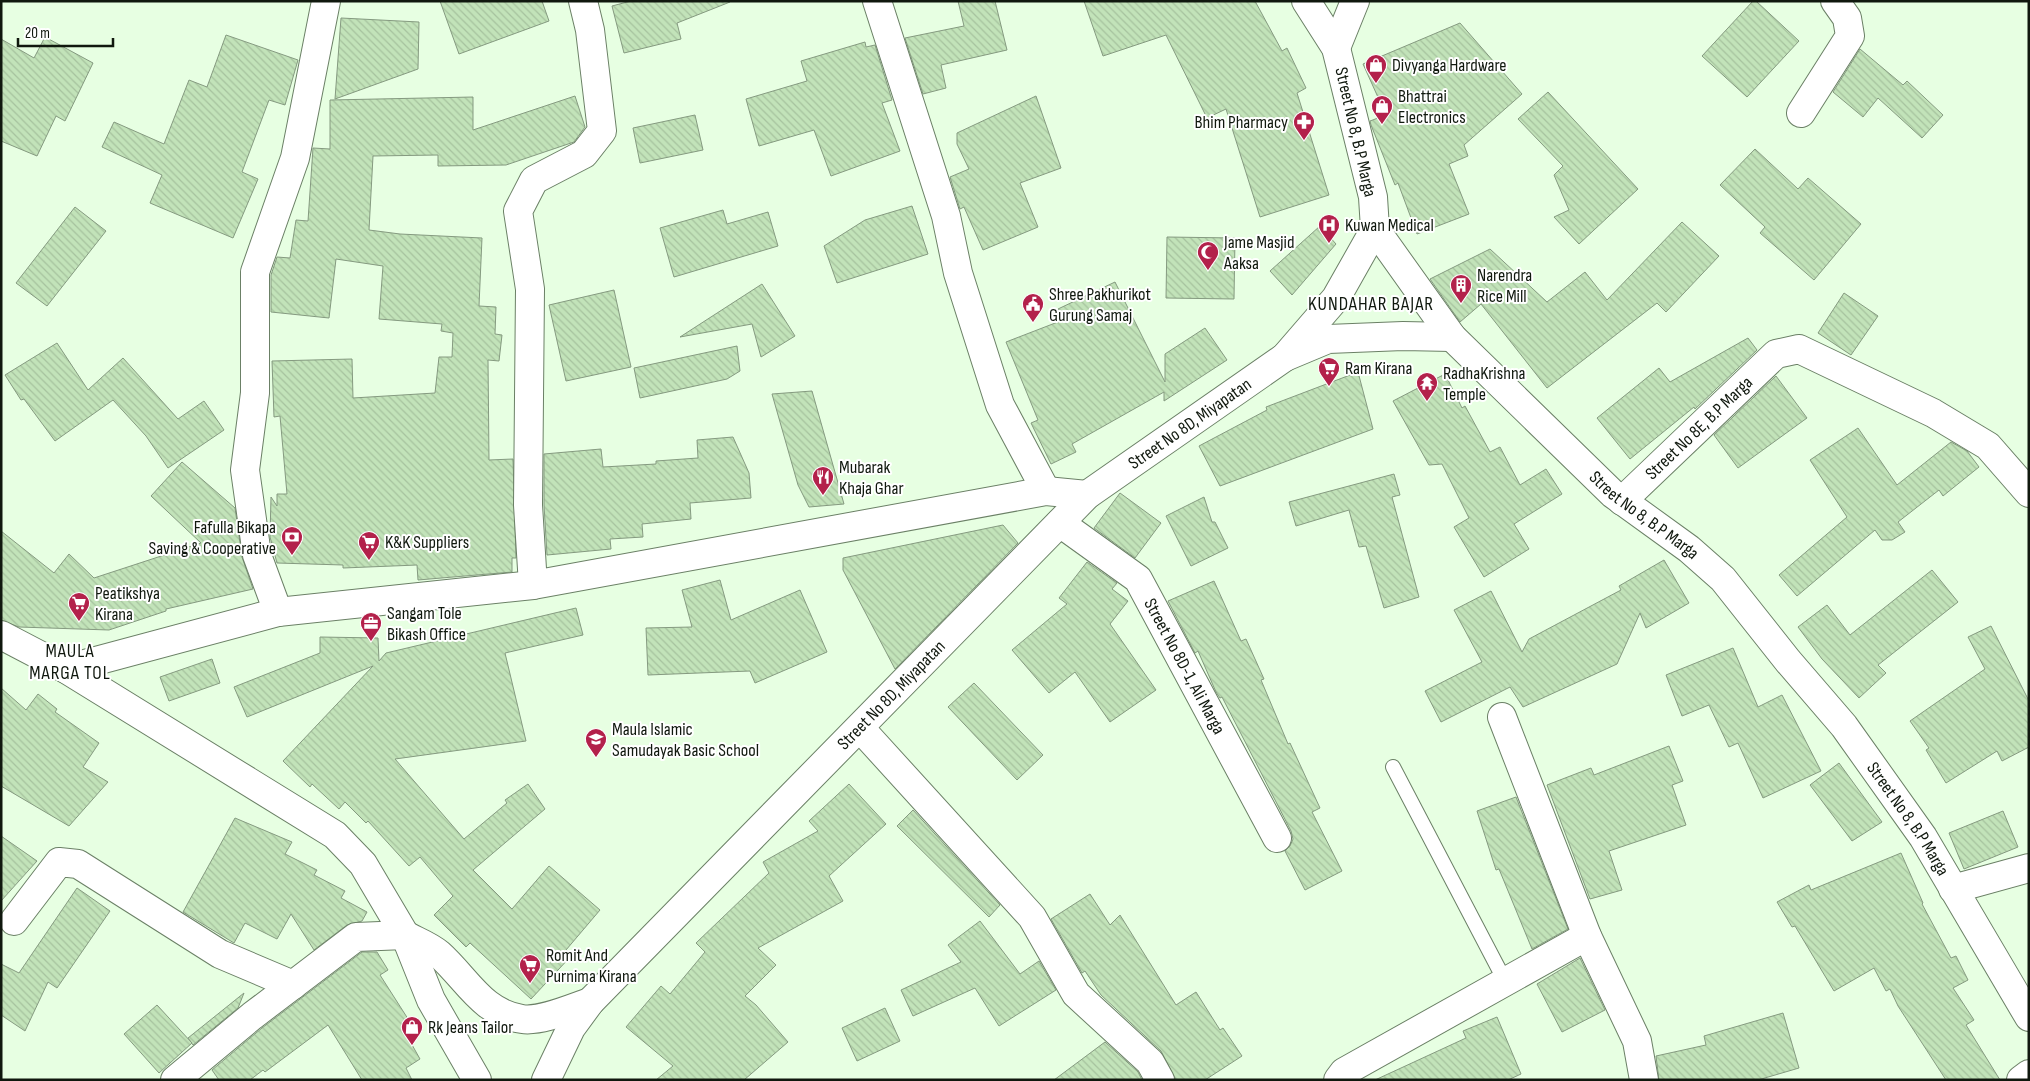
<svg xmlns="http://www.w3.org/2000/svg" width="2030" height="1081" viewBox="0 0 2030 1081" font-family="'Sofia Sans Condensed',sans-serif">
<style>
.building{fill:url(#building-back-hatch);stroke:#859a80}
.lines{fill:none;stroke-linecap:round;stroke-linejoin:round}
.service-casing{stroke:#6b8066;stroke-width:16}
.minor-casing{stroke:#6b8066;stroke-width:30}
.tertiary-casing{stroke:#6b8066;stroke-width:30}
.secondary-casing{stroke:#6b8066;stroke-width:30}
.primary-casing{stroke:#6b8066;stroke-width:30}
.service{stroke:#fff;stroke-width:14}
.minor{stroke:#fff;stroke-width:28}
.tertiary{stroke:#fff;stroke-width:28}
.secondary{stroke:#fff;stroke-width:28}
.primary{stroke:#fff;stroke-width:28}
.labels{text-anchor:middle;stroke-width:4;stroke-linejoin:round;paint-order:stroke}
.poi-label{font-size:18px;fill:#10180e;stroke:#fff;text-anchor:start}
.street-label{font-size:18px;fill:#10180e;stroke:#fff}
.neighbourhood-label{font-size:19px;letter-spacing:1px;fill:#10180e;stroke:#fff}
</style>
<defs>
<pattern id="building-back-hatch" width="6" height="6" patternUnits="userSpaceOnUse" patternTransform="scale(1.25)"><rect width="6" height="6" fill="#c2e3b9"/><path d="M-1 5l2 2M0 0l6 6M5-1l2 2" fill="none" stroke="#a6c29e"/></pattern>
</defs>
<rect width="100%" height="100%" fill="#e7ffe2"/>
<!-- building -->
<g class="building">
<path d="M 440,1 L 542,1 L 549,21 L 459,54 Z"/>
<path d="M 631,1 L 729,1 L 730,2 L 677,23 L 681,39 L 624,53 L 612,6 Z"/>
<path d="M 958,1 L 995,1 L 1007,50 L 941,65 L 946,88 L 923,94 L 905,38 L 964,26 Z"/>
<path d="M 1084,1 L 1255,1 L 1282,51 L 1287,48 L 1306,88 L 1297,93 L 1329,195 L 1260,217 L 1226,109 L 1207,118 L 1166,35 L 1103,56 Z"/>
<path d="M 1753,1 L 1756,1 L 1799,41 L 1747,97 L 1702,56 Z"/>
<path d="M 341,18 L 419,22 L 418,69 L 335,99 Z"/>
<path d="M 1460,23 L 1522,94 L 1464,145 L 1468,156 L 1449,164 L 1469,214 L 1417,234 L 1398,183 L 1395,185 L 1371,125 L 1370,121 L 1386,115 L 1363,64 Z"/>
<path d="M 226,35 L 298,60 L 285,105 L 269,100 L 242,172 L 258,179 L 233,238 L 150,203 L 162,175 L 102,147 L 114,122 L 164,144 L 189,80 L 207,87 Z"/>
<path d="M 45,37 L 93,63 L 65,121 L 56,116 L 37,156 L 1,141 L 1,39 L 34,58 Z"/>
<path d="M 865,42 L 866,47 L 875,45 L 892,100 L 882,103 L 900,151 L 831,176 L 814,130 L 759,146 L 746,99 L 807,81 L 801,61 Z"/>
<path d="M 1860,49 L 1903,85 L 1907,81 L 1943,115 L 1922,138 L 1878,98 L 1863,117 L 1833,92 Z"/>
<path d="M 1548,92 L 1638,189 L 1579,244 L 1554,217 L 1569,210 L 1554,175 L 1563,166 L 1518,119 Z"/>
<path d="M 575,96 L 585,127 L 574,142 L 506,165 L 438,166 L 438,155 L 373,156 L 369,230 L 400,234 L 482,238 L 479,306 L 496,307 L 495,334 L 502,335 L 499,361 L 488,360 L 489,460 L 513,459 L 516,558 L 512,558 L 512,572 L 418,580 L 417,565 L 343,568 L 343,565 L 277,563 L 270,537 L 271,497 L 277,506 L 277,494 L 287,494 L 280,416 L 274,417 L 272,361 L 352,359 L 353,398 L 435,393 L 439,357 L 452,357 L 453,333 L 441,331 L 442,324 L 379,319 L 383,266 L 336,259 L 329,318 L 271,312 L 271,275 L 277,257 L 290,258 L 296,220 L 308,221 L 313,148 L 330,149 L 330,100 L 473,97 L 473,130 Z"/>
<path d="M 1036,96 L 1061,168 L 1020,183 L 1038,227 L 983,250 L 964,207 L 960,209 L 950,177 L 969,169 L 957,144 L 957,133 Z"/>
<path d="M 695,115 L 703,150 L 640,163 L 633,128 Z"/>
<path d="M 1755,149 L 1798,189 L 1808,178 L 1861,224 L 1814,280 L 1760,233 L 1765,227 L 1720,185 Z"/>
<path d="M 912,206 L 928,254 L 837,283 L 824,246 L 865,220 Z"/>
<path d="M 75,207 L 106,231 L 47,306 L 16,283 Z"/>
<path d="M 723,210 L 727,224 L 768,212 L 778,246 L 674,277 L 660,228 Z"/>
<path d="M 1682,222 L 1719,256 L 1666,312 L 1657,303 L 1547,388 L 1481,304 L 1460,322 L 1430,279 L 1490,249 L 1547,302 L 1585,272 L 1607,300 Z"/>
<path d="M 1320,226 L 1336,244 L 1292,295 L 1270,271 Z"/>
<path d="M 1167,237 L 1235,238 L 1234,299 L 1166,298 Z"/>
<path d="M 1115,282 L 1165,382 L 1165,354 L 1205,328 L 1227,360 L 1164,401 L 1164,392 L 1072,444 L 1076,452 L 1051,464 L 1031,423 L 1038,420 L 1006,342 L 1063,320 L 1058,309 Z"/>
<path d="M 762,284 L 795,336 L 761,357 L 752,324 L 680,337 Z"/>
<path d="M 614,290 L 631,367 L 566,381 L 549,305 Z"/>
<path d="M 1844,293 L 1878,316 L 1851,355 L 1818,333 Z"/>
<path d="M 1748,338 L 1757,350 L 1695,409 L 1694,407 L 1630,459 L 1597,418 L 1659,368 L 1670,382 Z"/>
<path d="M 57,343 L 88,390 L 123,358 L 178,419 L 204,401 L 224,430 L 168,468 L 146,436 L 113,400 L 55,441 L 24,399 L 21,400 L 5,375 Z"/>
<path d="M 737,346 L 740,371 L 727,379 L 640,398 L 634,368 Z"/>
<path d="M 1358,372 L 1373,429 L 1220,486 L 1199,446 L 1267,410 L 1266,407 Z"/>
<path d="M 1445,374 L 1462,408 L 1465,406 L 1490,452 L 1500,447 L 1520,485 L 1546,469 L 1562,494 L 1514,524 L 1529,549 L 1484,577 L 1454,527 L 1469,518 L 1442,464 L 1429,465 L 1393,401 Z"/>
<path d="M 1776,376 L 1807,418 L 1738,468 L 1714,435 Z"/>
<path d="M 812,391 L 844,504 L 809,507 L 798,485 L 772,394 Z"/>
<path d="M 1858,428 L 1897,485 L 1951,442 L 1967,451 L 1979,467 L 1943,496 L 1939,490 L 1898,522 L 1905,532 L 1892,540 L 1882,540 L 1875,530 L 1797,596 L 1779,575 L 1847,517 L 1810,460 Z"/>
<path d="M 733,437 L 749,473 L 751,498 L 690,503 L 691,519 L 642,524 L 643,537 L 610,539 L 611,549 L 547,555 L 544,505 L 544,454 L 601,449 L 603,467 L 656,464 L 656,461 L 698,458 L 697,440 Z"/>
<path d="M 182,462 L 235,508 L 242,557 L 253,589 L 166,609 L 166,611 L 109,630 L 19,627 L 1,620 L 1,531 L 54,573 L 69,554 L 94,578 L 201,543 L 151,496 Z"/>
<path d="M 1394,474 L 1400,495 L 1392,497 L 1419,597 L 1384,608 L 1366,546 L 1359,547 L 1349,510 L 1296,526 L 1289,502 Z"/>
<path d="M 1120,493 L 1161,523 L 1135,558 L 1094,528 Z"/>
<path d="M 1204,497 L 1212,522 L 1215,522 L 1228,548 L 1191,566 L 1166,516 Z"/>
<path d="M 1003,525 L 1018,543 L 895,669 L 843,570 L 843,558 Z"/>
<path d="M 1664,560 L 1689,603 L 1646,628 L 1640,613 L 1617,664 L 1523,707 L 1510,687 L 1441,722 L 1425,691 L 1482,662 L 1454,610 L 1491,591 L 1522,652 L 1529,639 L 1621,590 L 1619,586 Z"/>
<path d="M 1087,562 L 1117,583 L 1112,589 L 1128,601 L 1110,624 L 1156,690 L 1110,722 L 1075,672 L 1049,693 L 1012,650 L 1067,604 L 1059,598 Z"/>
<path d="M 1932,570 L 1958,602 L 1878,665 L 1886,673 L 1859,698 L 1822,659 L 1798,627 L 1827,605 L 1850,635 Z"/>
<path d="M 720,580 L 731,620 L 800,590 L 827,652 L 755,683 L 750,671 L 648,675 L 646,628 L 692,627 L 682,590 Z"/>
<path d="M 1214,581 L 1241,641 L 1246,639 L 1264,679 L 1261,680 L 1288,744 L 1290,743 L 1320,808 L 1312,812 L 1342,871 L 1305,890 L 1285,851 L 1290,846 L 1293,839 L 1291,831 L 1222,697 L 1220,698 L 1216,692 L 1198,651 L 1195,653 L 1168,601 Z"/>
<path d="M 576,608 L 583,635 L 505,653 L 526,741 L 395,759 L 464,839 L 507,803 L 505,800 L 528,784 L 545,809 L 473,870 L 512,909 L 549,866 L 600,910 L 566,950 L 572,955 L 531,999 L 470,943 L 466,947 L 434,915 L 453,896 L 420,857 L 409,866 L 368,821 L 366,823 L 345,802 L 339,809 L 312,784 L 310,787 L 283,761 L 373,666 L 247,717 L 234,687 L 320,653 L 320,637 L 378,638 L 379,661 L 386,653 Z"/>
<path d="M 1991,626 L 2029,701 L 2029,747 L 2002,761 L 1997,751 L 1946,783 L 1926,750 L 1929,748 L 1910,721 L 1985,669 L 1968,637 Z"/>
<path d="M 1733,648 L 1758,707 L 1782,695 L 1821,771 L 1763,798 L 1738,743 L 1729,747 L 1709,705 L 1682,716 L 1666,675 Z"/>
<path d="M 212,659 L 220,683 L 169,701 L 160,677 Z"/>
<path d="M 974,683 L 1043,755 L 1017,780 L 948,707 Z"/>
<path d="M 1,688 L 26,710 L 38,694 L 57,709 L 55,712 L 99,743 L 83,767 L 108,782 L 69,826 L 1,786 Z"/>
<path d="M 1669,746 L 1683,781 L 1672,785 L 1686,825 L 1609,851 L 1622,890 L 1590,899 L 1547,785 L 1591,768 L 1594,775 Z"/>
<path d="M 1839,763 L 1882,822 L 1852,841 L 1810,785 Z"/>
<path d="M 849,784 L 886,824 L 829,876 L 843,901 L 758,948 L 776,965 L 745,996 L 756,1005 L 788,1042 L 744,1080 L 656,1080 L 673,1066 L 626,1027 L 661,986 L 670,994 L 705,952 L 696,943 L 769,873 L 763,862 L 818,831 L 809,821 Z"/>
<path d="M 1516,797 L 1568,929 L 1532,949 L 1499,869 L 1496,870 L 1477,811 Z"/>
<path d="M 913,810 L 1000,905 L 989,917 L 897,826 Z"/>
<path d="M 2003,811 L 2018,847 L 1964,869 L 1949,833 Z"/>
<path d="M 235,818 L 292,842 L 285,854 L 317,870 L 314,875 L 345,891 L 341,898 L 367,912 L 362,921 L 347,925 L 314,950 L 291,914 L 277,939 L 245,923 L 234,943 L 183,912 Z"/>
<path d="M 1,836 L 37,861 L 1,901 Z"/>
<path d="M 1901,853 L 1923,903 L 1922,904 L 1951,958 L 1956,956 L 1968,980 L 1953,988 L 1974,1020 L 1966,1025 L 2000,1080 L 1946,1080 L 1898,1006 L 1890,989 L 1886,991 L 1874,968 L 1834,991 L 1795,926 L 1792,927 L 1777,902 L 1809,885 L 1811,890 Z"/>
<path d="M 77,888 L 110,911 L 57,988 L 48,982 L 25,1031 L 1,1015 L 1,964 L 19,973 Z"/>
<path d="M 1090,894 L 1110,925 L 1120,915 L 1176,1005 L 1196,992 L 1220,1030 L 1223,1028 L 1242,1056 L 1205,1080 L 1176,1080 L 1161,1051 L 1101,995 L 1085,971 L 1082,973 L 1051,919 Z"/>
<path d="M 980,921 L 1020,974 L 1039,961 L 1056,990 L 999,1026 L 975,988 L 913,1016 L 901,990 L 961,962 L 948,945 Z"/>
<path d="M 362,952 L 377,952 L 388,970 L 380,975 L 410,1022 L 402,1027 L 420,1059 L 406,1068 L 412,1080 L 362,1080 L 328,1025 L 265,1072 L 263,1070 L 250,1080 L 219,1080 L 212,1070 L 262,1028 Z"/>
<path d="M 1580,958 L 1605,1010 L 1562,1032 L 1537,984 Z"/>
<path d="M 244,993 L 238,1008 L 193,1045 L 188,1038 Z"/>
<path d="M 157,1005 L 192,1043 L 159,1073 L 124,1034 Z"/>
<path d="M 885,1008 L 900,1041 L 857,1061 L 842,1028 Z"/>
<path d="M 1783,1013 L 1799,1068 L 1758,1080 L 1659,1080 L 1656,1056 L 1706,1045 L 1704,1036 Z"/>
<path d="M 1497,1017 L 1521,1074 L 1508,1080 L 1375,1080 L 1466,1038 L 1463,1031 Z"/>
<path d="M 1105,1042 L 1138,1072 L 1142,1080 L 1054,1080 Z"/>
</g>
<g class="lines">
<!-- service casing -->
<g class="service-casing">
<path id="service" d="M 1393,767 L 1505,981"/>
</g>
<!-- minor casing -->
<g class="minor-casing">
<g id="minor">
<path d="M 877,1 L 946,216 L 958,273 L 1000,405 L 1046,491"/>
<path d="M 1801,113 L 1850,36 L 1847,18 L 1835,1"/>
<path id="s1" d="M 1622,501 L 1776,354 L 1799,349 L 1933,413 L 1988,446 L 2029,493"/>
<path id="s2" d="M 1060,523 L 1138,579 L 1277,838"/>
<path d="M 533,585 L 528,505 L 530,289 L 518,211 L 534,180 L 584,154 L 602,131 L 590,30 L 583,1"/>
<path d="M 278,612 L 257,555 L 245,470 L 255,393 L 255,272 L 295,158 L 326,1"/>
<path d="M 66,669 L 278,612 L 533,585 L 1046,491 L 1087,495"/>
<path d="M 1502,717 L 1587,936 L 1637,1041 L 1644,1080"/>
<path d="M 860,728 L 1032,917 L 1076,994 L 1150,1062 L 1160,1080"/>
<path d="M 1953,889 L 2029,868"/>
<path d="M 14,921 L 59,862 L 78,864 L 220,954 L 293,985"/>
<path d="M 175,1080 L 252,1016 L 356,937 L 405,935"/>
<path d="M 1338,1080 L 1344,1072 L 1587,936"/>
<path d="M 2021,1080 L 2029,1074"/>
</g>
</g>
<!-- tertiary casing -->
<g class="tertiary-casing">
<path id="tertiary" d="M 1336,48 L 1355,1"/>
</g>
<!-- secondary casing -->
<g class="secondary-casing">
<g id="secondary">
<path id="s3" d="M 1375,229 L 1452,337 L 1613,494 L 1689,549 L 1723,579 L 1788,661 L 1844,726 L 1923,837 L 2029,1017"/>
<path d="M 1285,357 L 1328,339 L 1403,336 L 1452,337"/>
<path d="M 1,635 L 66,669 L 335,835 L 363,864 L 405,935 L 431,1000 L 477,1080"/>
<path d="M 405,935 C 416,941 430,946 439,954 C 467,979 482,1013 522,1019 C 541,1022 572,1008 590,1002"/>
</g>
</g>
<!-- primary casing -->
<g class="primary-casing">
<g id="primary">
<path id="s4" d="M 546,1080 L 571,1028 L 590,1002 L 1087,495 L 1285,357 L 1336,298 L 1375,229 L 1373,197 L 1336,48 L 1306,1"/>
</g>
</g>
<!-- service -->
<use href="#service" class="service"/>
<!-- minor -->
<use href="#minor" class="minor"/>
<!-- tertiary -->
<use href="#tertiary" class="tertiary"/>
<!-- secondary -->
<use href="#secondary" class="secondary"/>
<!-- primary -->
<use href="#primary" class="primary"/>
</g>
<!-- icons -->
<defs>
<g id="shop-pin" transform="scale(1.125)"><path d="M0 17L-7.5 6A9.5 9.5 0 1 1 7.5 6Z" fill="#b3214b" stroke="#fff"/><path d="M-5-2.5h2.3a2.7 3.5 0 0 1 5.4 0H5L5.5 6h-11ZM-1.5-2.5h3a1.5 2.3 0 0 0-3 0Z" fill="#fff"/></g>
<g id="pharmacy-pin" transform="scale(1.125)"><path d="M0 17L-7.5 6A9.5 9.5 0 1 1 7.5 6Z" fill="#b3214b" stroke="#fff"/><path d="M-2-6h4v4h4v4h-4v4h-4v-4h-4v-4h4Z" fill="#fff"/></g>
<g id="hospital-pin" transform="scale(1.125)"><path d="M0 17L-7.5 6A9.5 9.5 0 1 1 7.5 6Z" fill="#b3214b" stroke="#fff"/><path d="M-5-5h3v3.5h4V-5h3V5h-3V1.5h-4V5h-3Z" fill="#fff"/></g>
<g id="mosque-pin" transform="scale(1.125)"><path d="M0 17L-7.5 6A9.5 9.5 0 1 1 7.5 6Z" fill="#b3214b" stroke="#fff"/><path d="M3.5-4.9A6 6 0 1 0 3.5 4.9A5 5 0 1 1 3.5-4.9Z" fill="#fff"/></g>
<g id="building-pin" transform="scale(1.125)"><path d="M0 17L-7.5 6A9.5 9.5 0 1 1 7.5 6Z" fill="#b3214b" stroke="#fff"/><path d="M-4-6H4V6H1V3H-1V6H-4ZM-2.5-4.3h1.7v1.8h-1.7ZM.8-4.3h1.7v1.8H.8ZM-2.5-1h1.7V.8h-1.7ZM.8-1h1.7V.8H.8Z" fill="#fff"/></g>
<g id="civic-pin" transform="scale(1.125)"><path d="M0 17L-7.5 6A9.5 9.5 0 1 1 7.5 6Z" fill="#b3214b" stroke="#fff"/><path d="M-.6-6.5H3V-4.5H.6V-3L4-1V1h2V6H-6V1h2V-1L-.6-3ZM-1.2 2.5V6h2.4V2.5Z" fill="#fff"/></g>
<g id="supermarket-pin" transform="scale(1.125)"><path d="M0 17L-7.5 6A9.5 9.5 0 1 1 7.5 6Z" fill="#b3214b" stroke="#fff"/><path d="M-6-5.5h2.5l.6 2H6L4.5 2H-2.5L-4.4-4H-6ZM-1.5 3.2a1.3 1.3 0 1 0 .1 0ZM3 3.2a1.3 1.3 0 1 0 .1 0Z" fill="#fff"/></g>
<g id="temple-pin" transform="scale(1.125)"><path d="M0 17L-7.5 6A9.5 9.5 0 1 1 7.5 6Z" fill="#b3214b" stroke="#fff"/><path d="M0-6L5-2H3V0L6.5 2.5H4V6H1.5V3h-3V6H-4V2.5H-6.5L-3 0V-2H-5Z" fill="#fff"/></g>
<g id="restaurant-pin" transform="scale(1.125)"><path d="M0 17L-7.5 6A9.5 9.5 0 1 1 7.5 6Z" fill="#b3214b" stroke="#fff"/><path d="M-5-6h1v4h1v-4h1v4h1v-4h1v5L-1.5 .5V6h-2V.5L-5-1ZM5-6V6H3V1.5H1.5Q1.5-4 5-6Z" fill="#fff"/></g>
<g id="bank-pin" transform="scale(1.125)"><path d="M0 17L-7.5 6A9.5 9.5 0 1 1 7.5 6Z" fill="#b3214b" stroke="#fff"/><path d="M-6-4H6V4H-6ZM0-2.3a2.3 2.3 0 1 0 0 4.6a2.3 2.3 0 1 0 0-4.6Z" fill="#fff"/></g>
<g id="office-pin" transform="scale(1.125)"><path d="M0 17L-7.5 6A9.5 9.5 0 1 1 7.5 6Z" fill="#b3214b" stroke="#fff"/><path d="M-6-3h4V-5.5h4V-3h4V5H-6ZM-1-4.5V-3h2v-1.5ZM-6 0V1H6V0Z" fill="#fff"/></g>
<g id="school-pin" transform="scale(1.125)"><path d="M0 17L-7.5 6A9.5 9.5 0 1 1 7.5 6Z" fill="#b3214b" stroke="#fff"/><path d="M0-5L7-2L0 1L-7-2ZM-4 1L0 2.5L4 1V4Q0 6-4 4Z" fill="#fff"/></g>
</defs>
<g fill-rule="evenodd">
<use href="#shop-pin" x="1376" y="65"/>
<use href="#shop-pin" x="1382" y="106"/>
<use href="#pharmacy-pin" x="1304" y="122"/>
<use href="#hospital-pin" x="1329" y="225"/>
<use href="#mosque-pin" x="1208" y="252"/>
<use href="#building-pin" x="1461" y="285"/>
<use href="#civic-pin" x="1033" y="304"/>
<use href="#supermarket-pin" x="1329" y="368"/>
<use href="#temple-pin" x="1427" y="383"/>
<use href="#restaurant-pin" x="823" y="477"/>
<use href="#bank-pin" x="292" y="537"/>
<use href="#supermarket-pin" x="369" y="542"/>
<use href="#supermarket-pin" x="79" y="603"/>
<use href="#office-pin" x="371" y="623"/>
<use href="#school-pin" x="596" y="739"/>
<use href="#supermarket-pin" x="530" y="965"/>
<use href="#shop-pin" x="412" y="1027"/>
</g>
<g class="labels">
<!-- poi labels -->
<g class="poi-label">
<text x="1392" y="71">Divyanga Hardware</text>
<text x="1398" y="102">Bhattrai<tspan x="1398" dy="21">Electronics</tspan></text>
<text x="1288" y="128" text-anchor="end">Bhim Pharmacy</text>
<text x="1345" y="231">Kuwan Medical</text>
<text x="1224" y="248">Jame Masjid<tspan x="1224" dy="21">Aaksa</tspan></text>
<text x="1477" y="281">Narendra<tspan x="1477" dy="21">Rice Mill</tspan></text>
<text x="1049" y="300">Shree Pakhurikot<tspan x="1049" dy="21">Gurung Samaj</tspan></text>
<text x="1345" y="374">Ram Kirana</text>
<text x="1443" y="379">RadhaKrishna<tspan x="1443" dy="21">Temple</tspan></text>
<text x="839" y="473">Mubarak<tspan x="839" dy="21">Khaja Ghar</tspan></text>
<text x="276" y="533" text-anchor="end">Fafulla Bikapa<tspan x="276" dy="21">Saving &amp; Cooperative</tspan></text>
<text x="385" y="548">K&amp;K Suppliers</text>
<text x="95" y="599">Peatikshya<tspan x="95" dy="21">Kirana</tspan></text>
<text x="387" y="619">Sangam Tole<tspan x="387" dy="21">Bikash Office</tspan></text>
<text x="612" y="735">Maula Islamic<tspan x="612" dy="21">Samudayak Basic School</tspan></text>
<text x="546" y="961">Romit And<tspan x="546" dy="21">Purnima Kirana</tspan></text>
<text x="428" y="1033">Rk Jeans Tailor</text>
</g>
<!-- street labels -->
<g class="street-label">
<text transform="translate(1356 132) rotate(77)" y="6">Street No 8, B.P Marga</text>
<text dy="6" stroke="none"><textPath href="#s4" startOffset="925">Street No 8D, Miyapatan</textPath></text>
<text dy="6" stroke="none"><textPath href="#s1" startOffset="106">Street No 8E, B.P Marga</textPath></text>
<text dy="6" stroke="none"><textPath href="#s3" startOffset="395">Street No 8, B.P Marga</textPath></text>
<text dy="6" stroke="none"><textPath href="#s2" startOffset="195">Street No 8D-1, Ali Marga</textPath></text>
<text dy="6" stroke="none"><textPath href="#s4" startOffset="520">Street No 8D, Miyapatan</textPath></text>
<text dy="6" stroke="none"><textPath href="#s3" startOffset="800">Street No 8, B.P Marga</textPath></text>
</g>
<!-- neighbourhood labels -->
<g class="neighbourhood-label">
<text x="1371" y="310">KUNDAHAR BAJAR</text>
<text x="70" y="657">MAULA<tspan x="70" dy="22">MARGA TOL</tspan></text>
</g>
</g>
<!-- border -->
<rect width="2030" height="1081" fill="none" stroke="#10180e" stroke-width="5"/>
<!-- scale -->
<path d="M18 38v8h95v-8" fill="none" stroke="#10180e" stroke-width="2.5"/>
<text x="25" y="38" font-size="15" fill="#10180e" stroke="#ffffff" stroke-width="4" paint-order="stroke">20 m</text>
</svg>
